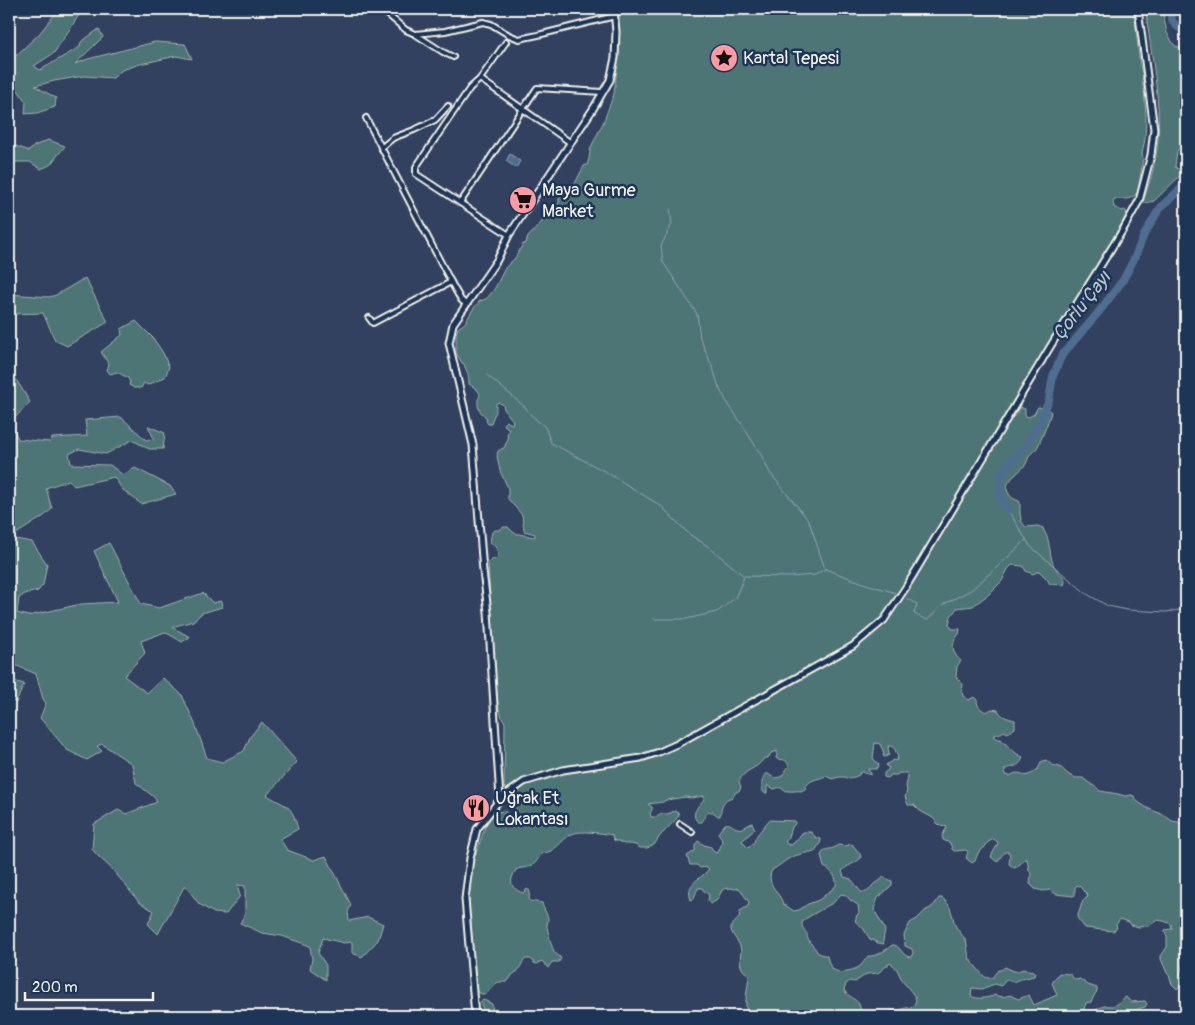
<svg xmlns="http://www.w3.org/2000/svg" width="1195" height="1025" viewBox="0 0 1195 1025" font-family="Pangolin,sans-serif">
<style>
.green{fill:#4e7476;stroke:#a1b2af}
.water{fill:#506d90;stroke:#92a2b3}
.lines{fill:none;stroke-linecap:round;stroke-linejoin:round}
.stream{stroke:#92a2b3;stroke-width:1}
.river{stroke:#506d90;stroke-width:8}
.minor-casing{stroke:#f4f1e8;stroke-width:8}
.tertiary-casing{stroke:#f4f1e8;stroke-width:9}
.minor{stroke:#1d3557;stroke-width:4}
.tertiary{stroke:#1d3557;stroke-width:5}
.labels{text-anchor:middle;stroke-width:5;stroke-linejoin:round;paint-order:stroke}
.poi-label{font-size:18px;fill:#f4f1e8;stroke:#1d3557;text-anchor:start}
.water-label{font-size:19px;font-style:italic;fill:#bbc3c9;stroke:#1d3557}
</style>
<rect width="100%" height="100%" fill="#32415f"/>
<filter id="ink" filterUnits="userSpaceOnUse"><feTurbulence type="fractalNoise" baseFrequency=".02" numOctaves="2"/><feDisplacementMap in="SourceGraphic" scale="10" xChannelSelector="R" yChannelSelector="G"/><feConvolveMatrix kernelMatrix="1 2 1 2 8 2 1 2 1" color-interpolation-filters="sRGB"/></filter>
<g filter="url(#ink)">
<!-- green -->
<g class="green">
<path d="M 59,9 L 86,9 L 79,15 L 54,53 L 34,66 L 40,70 L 80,47 L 81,42 L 99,29 L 103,37 L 75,64 L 88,59 L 155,42 L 185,44 L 192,59 L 176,56 L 140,64 L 122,70 L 113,78 L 84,76 L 54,81 L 35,86 L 56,98 L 55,107 L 37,113 L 25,114 L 26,102 L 18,90 L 9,93 L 9,62 L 39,34 Z"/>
<path d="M 619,9 L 1133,9 L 1135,19 L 1140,66 L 1143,76 L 1142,81 L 1144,89 L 1146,116 L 1145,139 L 1142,154 L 1143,159 L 1138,191 C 1133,201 1123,199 1114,199 L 1113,203 L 1114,207 L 1122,211 L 1125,210 L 1127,213 L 1111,245 L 1098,262 L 1094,273 L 1076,298 L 1074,305 L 1066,314 L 1042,357 L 1023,384 L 1009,412 L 1011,415 L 1016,415 L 1020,407 L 1025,409 L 1025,414 L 1026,416 L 1029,417 L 1034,414 L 1038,407 L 1048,409 L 1051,412 C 1050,418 1040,443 1037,448 C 1034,451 1031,453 1029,456 C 1028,459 1027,461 1026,464 C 1022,470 1007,480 1007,487 C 1007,495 1013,499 1019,501 L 1020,503 C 1020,511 1019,522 1026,527 L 1038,526 L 1043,528 C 1044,532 1047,535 1048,540 C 1052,555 1049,566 1064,577 L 1065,582 L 1064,585 L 1050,584 L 1047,579 L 1039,571 L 1033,574 L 1026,571 L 1023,566 L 1012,565 L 1008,569 L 1002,581 L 989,594 L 973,606 L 957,608 L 951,616 L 949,624 L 952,629 L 960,629 L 959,634 C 950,644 952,653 961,661 L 957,666 L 956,677 L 963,684 L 962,692 L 963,696 L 969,700 L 974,697 L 977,700 C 977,707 981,709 986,712 L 992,709 L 998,710 C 1002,717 1007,718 1015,720 L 1015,728 L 1008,733 L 1004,731 C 1001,734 997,733 993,736 L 997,739 L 1001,739 C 1007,745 1016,755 1023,757 C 1021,766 1013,767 1005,769 L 1005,775 L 1010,776 C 1016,772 1019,772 1026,776 C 1034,773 1039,770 1041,762 L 1046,760 L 1052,765 L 1060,767 L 1069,775 L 1076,778 L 1083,778 C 1088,783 1097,787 1100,791 L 1118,794 L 1125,796 L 1131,795 L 1134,796 L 1138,802 L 1149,809 L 1164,815 L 1172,821 L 1178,822 L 1185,825 L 1186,828 L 1186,960 L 1184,960 L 1182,966 L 1180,976 L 1186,980 L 1186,982 L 1182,983 L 1177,989 L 1172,984 L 1169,975 L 1167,973 L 1161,959 L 1161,956 L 1167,947 L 1167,936 L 1165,933 L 1165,930 L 1172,929 L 1171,924 L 1164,921 L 1158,920 L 1148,926 L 1139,927 L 1131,925 L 1129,922 L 1120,919 L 1116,925 L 1117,928 L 1113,931 L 1085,928 L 1077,918 L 1083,900 L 1087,898 L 1088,895 L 1079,886 L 1077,885 L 1075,887 L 1075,895 L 1073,896 L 1056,894 L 1050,890 L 1043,891 L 1035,889 L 1030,884 L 1031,873 L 1029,870 L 1027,859 L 1025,859 L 1017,867 L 1014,868 L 1009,864 L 1010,856 L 1009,852 C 1003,850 1001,858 997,862 L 991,857 C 993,851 996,849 998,843 L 994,839 L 988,842 L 985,847 L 978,853 L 975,861 L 972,863 L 966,858 L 968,852 L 966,850 L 954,851 L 952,849 L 950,843 L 943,840 L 942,836 L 947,827 L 938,824 L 933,818 L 920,811 L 914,805 L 908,805 L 905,797 L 907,791 L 906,786 L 908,777 L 907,773 L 900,773 L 896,775 L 891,775 L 888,778 L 884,777 L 884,773 L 888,770 L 889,768 L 887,767 L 886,765 L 893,760 L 896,761 L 898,756 C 895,752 896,746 888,746 L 889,755 L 885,757 L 883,756 L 884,753 L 880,744 L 875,743 L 873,758 L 879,765 L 876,769 L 868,769 L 869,771 L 871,773 L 871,775 L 861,772 L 860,772 L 859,775 L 849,779 L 844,777 L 839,777 L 832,779 L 826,776 C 817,780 808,779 805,789 L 801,791 C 796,790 793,792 788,791 C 780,791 784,785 774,789 L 769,786 L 767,786 L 767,793 L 764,793 C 760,788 762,779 765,774 L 768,774 L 774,778 L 781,777 L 789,766 C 787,761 784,758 778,760 L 776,758 L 777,754 L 777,751 L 771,753 L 768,758 L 764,758 C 758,770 744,768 739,782 L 741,787 L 740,790 L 735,793 L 733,797 C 722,799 722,807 720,816 L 718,816 L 713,812 L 708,812 L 702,822 L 698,822 C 689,814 699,806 704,799 L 704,796 L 691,798 L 685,797 L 666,800 L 663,802 L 648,804 L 652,807 L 652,810 L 650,813 L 651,817 L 657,817 L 661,814 L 667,814 L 675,811 L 678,812 L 679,816 L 660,836 L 654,845 L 647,848 L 640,848 C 633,841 625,847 618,841 L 615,841 L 613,839 L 612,835 C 602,833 580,830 572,834 C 560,840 556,853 542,853 C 532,868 534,866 517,869 C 509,880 509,888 523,893 L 527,889 L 530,891 L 529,898 L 530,901 L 542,903 C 543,909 547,913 548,918 C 548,921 547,923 547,926 C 547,928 552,948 553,949 C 554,953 558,955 561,958 L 559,962 L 552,962 L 548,968 L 542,961 L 536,964 L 534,963 L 531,959 L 525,959 L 517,972 L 513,974 L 509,980 L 506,982 L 498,982 L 486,994 L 481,994 L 475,990 L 476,979 L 472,941 L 472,935 L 470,916 L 469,896 L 471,868 L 485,827 L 489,820 L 496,812 L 505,811 C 510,817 513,818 520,817 L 520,814 L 515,808 L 512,797 L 520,787 L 516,785 L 506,789 L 504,787 L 505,723 C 501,716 498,707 497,699 C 497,693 497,688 495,682 L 488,563 L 492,560 L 498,558 C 499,550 495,546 490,542 L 492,532 L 495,530 L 499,530 L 504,527 L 508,527 L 514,533 L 534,537 L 535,536 L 535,534 L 524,531 L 522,515 L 508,499 L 508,488 L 500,471 L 497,456 L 498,451 L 505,447 L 505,445 L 508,440 L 507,434 L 509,430 L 507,427 L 504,425 L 506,421 L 512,424 L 513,421 L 504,409 L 503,405 L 498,402 L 496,404 L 496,411 L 492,420 L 491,424 L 488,424 L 486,421 L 487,418 C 481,413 477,409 478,400 C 479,396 481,396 479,392 C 477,389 472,386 469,384 C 469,372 467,374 464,364 L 462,363 L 456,353 L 456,334 L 458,328 L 465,323 L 473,309 L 480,301 L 486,299 L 489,296 L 495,288 L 505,268 L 515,258 L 523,244 L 526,243 L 528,237 L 541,223 L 546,215 L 551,211 L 559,203 L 559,198 L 570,193 L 584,166 L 587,165 L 589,159 L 590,151 L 592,145 L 603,123 L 614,94 L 618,59 Z"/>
<path d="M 1146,13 L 1163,13 L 1167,33 L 1175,46 L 1186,49 L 1186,142 L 1184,142 L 1177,151 L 1175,167 L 1184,172 L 1154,201 L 1142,204 C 1150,183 1156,162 1158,140 C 1161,99 1151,54 1146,13 Z"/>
<path d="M 48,140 L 65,146 L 50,165 L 41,169 L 30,162 L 9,162 L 9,149 L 16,146 L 29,151 L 34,146 Z"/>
<path d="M 85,278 L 108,322 L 67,346 L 55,340 L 43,313 L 9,314 L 9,294 L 49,297 L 56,295 Z"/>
<path d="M 136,321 L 153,338 L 163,353 L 169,367 L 165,377 L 148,385 L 144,383 L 141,388 L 134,388 L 129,385 L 130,382 L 128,378 L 117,372 L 110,374 L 107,370 L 109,364 L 101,352 L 122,335 L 121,329 Z"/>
<path d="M 9,368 L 30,402 L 11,422 L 18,439 L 50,442 L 52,438 L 87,436 L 85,420 L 121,417 L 146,440 L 154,439 L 148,426 L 165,433 L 163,449 L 149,449 L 132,440 L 106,454 L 79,449 L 69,454 L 71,464 L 110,465 L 123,475 L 135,468 L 170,486 L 176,494 L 141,504 L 122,489 L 114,477 L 74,486 L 69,480 L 46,488 L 52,509 L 44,516 L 10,538 L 32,542 L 47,564 L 43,585 L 38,591 L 25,594 L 19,598 L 17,613 L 28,616 L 81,604 L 118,602 L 94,551 L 109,543 L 141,604 L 159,608 L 203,593 L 213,603 L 221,601 L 222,607 L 202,613 L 193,621 L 172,627 L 190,637 L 182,642 L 165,632 L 141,641 L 145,653 L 124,676 L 147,693 L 163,678 L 182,695 L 195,724 L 207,758 L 222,762 L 244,751 L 250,737 L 262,722 L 297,762 L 267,795 C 288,808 291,803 298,829 L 280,839 L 287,850 L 314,860 L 326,856 L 351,905 L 348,912 L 349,921 L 368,917 L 383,924 L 378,940 L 362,957 L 352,953 L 352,942 L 344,943 L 323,938 L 318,953 L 326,965 L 326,980 L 310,969 L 312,959 L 310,946 L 282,936 L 262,933 L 240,923 L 245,914 L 245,886 L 237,885 L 240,896 L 226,914 L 214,913 L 199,904 L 185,885 L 158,934 L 148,924 L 154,911 L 139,902 L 113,870 L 97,855 L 92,849 L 94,824 L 118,810 L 126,814 L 157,802 L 154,797 L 136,783 L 132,764 L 102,744 L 97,746 L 102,751 L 87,760 L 67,750 L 40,718 L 46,703 L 43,699 L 36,674 L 15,665 L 9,658 Z"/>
<path d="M 14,681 L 24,684 L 16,703 L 9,699 L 9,687 Z"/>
<path d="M 769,820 L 795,821 L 795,824 L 792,827 L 789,837 L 785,842 L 789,845 L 793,844 L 803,832 L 811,832 L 815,837 L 821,839 L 820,845 L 818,846 L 815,851 C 807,853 797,854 790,858 C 784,861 778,867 772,870 C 765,885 780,892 783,904 L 794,911 L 799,910 L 808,904 L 819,900 L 836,886 C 837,877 832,871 824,867 L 821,856 L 823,851 C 828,848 833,850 838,845 L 845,846 L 852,844 L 860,854 L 861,858 C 855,864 847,865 842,871 L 844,877 L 851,879 L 861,892 C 871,893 868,889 874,884 C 878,881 880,882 883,877 L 892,881 L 892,885 L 877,899 L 874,909 L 885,930 L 883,941 L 884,944 L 878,943 L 873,940 L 871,941 L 863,928 L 855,921 L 857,915 L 859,913 L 858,905 L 850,900 L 846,895 L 841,894 L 833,903 L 829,905 L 805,919 L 802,923 C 802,929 805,930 807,934 C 808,936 807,937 808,939 C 810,944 816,948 818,953 L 827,956 C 830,967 831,970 842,973 C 847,970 850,971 855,969 C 861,967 864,961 868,956 C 875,957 887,950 892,945 C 901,944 901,957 911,957 L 913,953 L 912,949 L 905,946 L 904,935 L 910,923 L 917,919 L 926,910 L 929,909 L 934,905 L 939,898 L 942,898 C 951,904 952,915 955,925 C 957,930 963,935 966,941 C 968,946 967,953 970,959 C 972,963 975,965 977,968 C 982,974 984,979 992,978 L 998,970 L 1001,970 L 1005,967 L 1014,971 L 1018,971 L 1023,969 L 1033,971 L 1035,973 L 1034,976 L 1017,980 L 1014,982 L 1006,980 L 1001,986 L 995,984 L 981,989 L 972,988 L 971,996 C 977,1000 989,998 995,995 L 1003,997 L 1010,995 L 1018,999 L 1029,995 L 1034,1005 L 1057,995 L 1052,983 L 1059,973 L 1070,974 L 1073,978 L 1076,980 L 1080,979 L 1088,985 L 1097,988 L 1097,992 L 1095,994 L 1091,1002 L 1086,1003 L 1084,1009 L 1077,1012 L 1076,1014 L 1077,1016 L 940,1016 L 939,1014 L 931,1016 L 887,1016 C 891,1009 893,1011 899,1010 C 904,1009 905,1007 910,1008 L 914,1006 L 916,999 C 913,993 908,988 904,983 C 899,976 898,967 890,963 L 878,973 L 867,974 L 855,982 L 850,981 L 846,984 L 844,990 C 847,996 855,998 859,1004 C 861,1008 860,1013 862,1016 L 748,1016 C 743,1003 748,989 749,975 C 747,973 744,972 743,970 C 737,962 743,954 740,946 C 738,940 730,934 731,927 C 732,924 737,921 739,918 L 740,911 L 747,907 L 749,903 C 747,898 743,895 741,890 L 738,888 L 735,889 L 731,888 L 723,889 L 716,901 L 710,904 L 708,900 L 709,895 L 704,891 L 702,888 L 698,888 L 695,895 L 694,899 L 691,900 C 685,883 699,881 709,869 L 707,867 L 700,868 L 697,865 L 690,865 L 687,856 L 695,851 L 695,845 L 698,841 L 704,845 L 711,847 L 715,853 L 718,852 C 722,843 724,841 718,833 L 725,824 C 732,823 731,826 737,828 C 743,830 747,825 752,823 L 755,829 L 742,841 L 748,848 C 756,842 753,841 758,834 C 761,830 766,824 769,820 Z"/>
<path d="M 1126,997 L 1131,1002 L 1145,1001 L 1147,1004 L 1145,1007 L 1138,1009 L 1134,1016 L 1129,1016 L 1128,1014 L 1125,1013 L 1115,1016 L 1091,1016 L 1091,1014 L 1093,1011 C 1098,1010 1100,1007 1104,1006 C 1108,1005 1112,1007 1116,1005 C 1120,1003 1121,999 1126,997 Z"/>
<path d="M 484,1000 L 492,1004 L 493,1016 L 482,1016 L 483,1009 L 481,1005 L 481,1001 Z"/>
</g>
<!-- water -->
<path class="water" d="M 510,154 L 520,161 L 516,168 L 506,161 Z"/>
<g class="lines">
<!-- stream -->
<g class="stream">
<path d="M 670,209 L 672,224 L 661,246 L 663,262 L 697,314 L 700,338 L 714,371 L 719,388 L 727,402 L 743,426 L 761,455 L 770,473 L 809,521 L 825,569 L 866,584 L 896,593"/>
<path d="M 487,375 L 525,407 L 532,416 L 545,427 L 551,443 L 608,473 L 661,506 L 689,534 L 709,547 L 744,576 L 790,577 L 815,575 L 825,569"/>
<path d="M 1008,510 L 1030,546 L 1087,594 L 1108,606 L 1127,610 L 1166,612 L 1186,609"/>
<path d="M 907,599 L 917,604 L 914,614 L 927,620 L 944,604 L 971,590 L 1004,561 L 1026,540"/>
<path d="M 654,619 L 686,619 L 717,612 L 735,598 L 742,582 L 744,577"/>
</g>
<!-- river -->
<g class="river">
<path d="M 1171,9 C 1169,21 1176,27 1186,32"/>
<path d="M 1008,510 L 1003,502 L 1000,492 L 1000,484 L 1002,475 L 1005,468 L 1024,447 L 1039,424 L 1049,400 L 1053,376 L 1062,355 L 1098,313 L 1123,280 L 1133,261 L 1144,235 L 1157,213 L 1162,206 L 1186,184"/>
</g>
<!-- minor casing -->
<g class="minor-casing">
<g id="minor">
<path d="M 381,9 L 406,30 L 415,34 L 443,52 L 453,57"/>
<path d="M 415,34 L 445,31 L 483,22 L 491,24 L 509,35 L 519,39 L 538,35 L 615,16"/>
<path d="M 506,42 L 480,79 L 470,88 L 416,167 L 416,174 L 509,235"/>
<path d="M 480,79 L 571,143"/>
<path d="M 366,118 L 451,282 L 461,300 L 467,305"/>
<path d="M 381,148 L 393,138 L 414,130 L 435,120 L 448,106"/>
<path d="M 460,203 L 537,88 L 602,92"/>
<path d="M 369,318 L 373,323 L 451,282"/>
<path d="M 680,824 L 692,832"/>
</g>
</g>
<!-- tertiary casing -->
<g class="tertiary-casing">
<g id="tertiary">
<path d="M 500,799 L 488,612 L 483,571 L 473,445 L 449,343 L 453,324 L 497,260 L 509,235 L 593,109 L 610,80 L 615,58 L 616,32 L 614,9"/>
<path d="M 475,1016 L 465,899 L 470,858 L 477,829 L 500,799 L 524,782 L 563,770 L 641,758 L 659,752 L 677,744 L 853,646 L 884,620 L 906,587 L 1053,342 L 1124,228 L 1139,201 L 1151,155 L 1154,129 L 1138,9"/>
</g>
</g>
<!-- minor -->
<use href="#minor" class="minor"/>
<!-- tertiary -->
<use href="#tertiary" class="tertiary"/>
</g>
</g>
<!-- icons -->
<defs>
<g id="sight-disc" transform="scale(1.4375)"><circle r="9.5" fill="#ff9aa2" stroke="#1d3557"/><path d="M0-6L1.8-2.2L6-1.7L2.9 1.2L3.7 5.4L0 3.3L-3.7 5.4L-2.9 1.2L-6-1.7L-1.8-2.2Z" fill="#111"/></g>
<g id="supermarket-disc" transform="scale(1.4375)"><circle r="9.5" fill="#ff9aa2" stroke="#1d3557"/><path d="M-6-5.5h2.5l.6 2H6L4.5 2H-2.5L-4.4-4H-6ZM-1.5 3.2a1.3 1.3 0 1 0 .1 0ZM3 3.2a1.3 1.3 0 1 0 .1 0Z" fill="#111"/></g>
<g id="restaurant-disc" transform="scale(1.4375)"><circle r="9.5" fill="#ff9aa2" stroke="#1d3557"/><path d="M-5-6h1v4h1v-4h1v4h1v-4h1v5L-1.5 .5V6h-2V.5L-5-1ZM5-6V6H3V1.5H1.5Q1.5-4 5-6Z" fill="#111"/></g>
</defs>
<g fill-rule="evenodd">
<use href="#sight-disc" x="724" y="58"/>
<use href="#supermarket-disc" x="523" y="200"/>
<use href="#restaurant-disc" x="476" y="808"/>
</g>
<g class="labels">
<!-- poi labels -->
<g class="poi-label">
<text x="743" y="64">Kartal Tepesi</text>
<text x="542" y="196">Maya Gurme<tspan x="542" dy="21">Market</tspan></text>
<text x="495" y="804">Uğrak Et<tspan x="495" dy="21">Lokantası</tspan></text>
</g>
<!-- water labels -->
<g class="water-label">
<text transform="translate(1081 305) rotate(-52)" y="7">Çorlu Çayı</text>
</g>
</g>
<!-- margin -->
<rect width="1195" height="1025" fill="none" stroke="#1d3557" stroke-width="30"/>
<rect x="15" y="15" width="1165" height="995" fill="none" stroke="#f4f1e8" stroke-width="2" filter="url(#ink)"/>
<!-- scale -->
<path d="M25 992v8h128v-8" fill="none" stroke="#f4f1e8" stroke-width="2.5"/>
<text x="32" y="992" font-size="15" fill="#f4f1e8" stroke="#1d3557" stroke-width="4" paint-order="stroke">200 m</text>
</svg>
